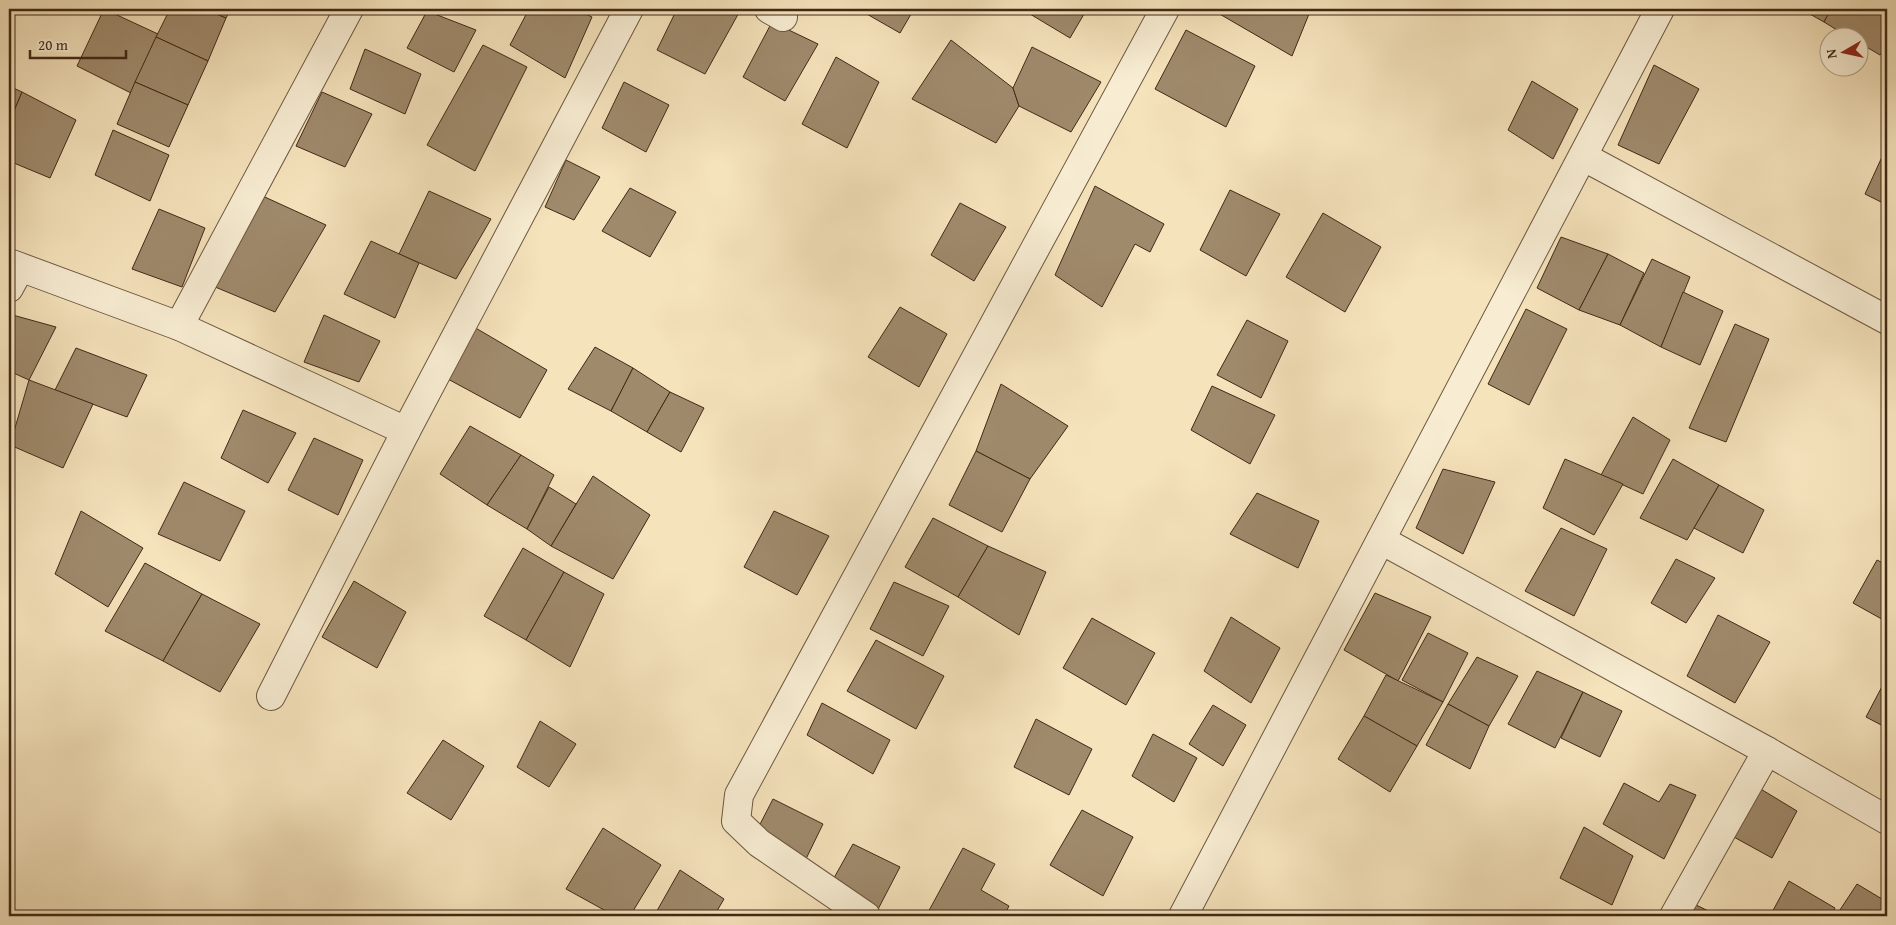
<svg xmlns="http://www.w3.org/2000/svg" width="1896" height="925" viewBox="0 0 1896 925" font-family="'Gentium Book Plus',serif">
<style>
.building{fill:#9f8a6c;stroke:#412916}
.lines{fill:none;stroke-linecap:round;stroke-linejoin:round}
.street-casing{stroke:#6e5840;stroke-width:30}
.street{stroke:#f8edd3;stroke-width:28}
</style>
<rect width="100%" height="100%" fill="#f5e3bc"/>
<filter id="stains"><feTurbulence type="fractalNoise" baseFrequency=".004" numOctaves="4"/><feColorMatrix values="0 0 0 0 .2 0 0 0 0 .09 0 0 0 0 .02 0 0 0 .5 -.17"/></filter>
<radialGradient id="worn" r=".72"><stop offset=".6" stop-color="#630" stop-opacity="0"/><stop offset="1" stop-color="#630" stop-opacity=".3"/></radialGradient>
<!-- building -->
<g class="building">
<path d="M 104,9 L 158,34 L 131,93 L 77,66 Z"/>
<path d="M 170,9 L 205,9 L 226,18 L 208,61 L 156,37 Z"/>
<path d="M 205,9 L 231,9 L 226,18 Z"/>
<path d="M 529,9 L 575,9 L 592,17 L 565,78 L 510,45 Z"/>
<path d="M 677,9 L 741,9 L 705,74 L 657,50 Z"/>
<path d="M 858,9 L 914,9 L 900,33 Z"/>
<path d="M 1026,9 L 1087,9 L 1070,38 L 1025,11 Z"/>
<path d="M 1211,9 L 1311,9 L 1292,56 Z"/>
<path d="M 1801,9 L 1831,9 L 1824,22 Z"/>
<path d="M 1831,9 L 1884,9 L 1887,11 L 1887,45 L 1880,55 L 1858,42 L 1858,38 L 1850,38 L 1824,22 Z"/>
<path d="M 427,11 L 476,30 L 454,72 L 407,48 Z"/>
<path d="M 772,22 L 818,44 L 785,101 L 743,77 Z"/>
<path d="M 1186,30 L 1255,66 L 1226,127 L 1155,89 Z"/>
<path d="M 156,37 L 208,61 L 188,105 L 135,82 Z"/>
<path d="M 951,40 L 1013,88 L 1019,106 L 996,143 L 912,99 Z"/>
<path d="M 483,45 L 527,67 L 475,171 L 427,145 Z"/>
<path d="M 1032,47 L 1101,82 L 1071,132 L 1019,106 L 1013,88 Z"/>
<path d="M 365,49 L 421,74 L 405,114 L 350,89 Z"/>
<path d="M 836,57 L 879,82 L 847,148 L 802,124 Z"/>
<path d="M 1654,65 L 1699,89 L 1659,164 L 1618,145 Z"/>
<path d="M 1532,81 L 1578,109 L 1553,159 L 1508,130 Z"/>
<path d="M 135,82 L 188,105 L 169,147 L 117,124 Z"/>
<path d="M 624,82 L 669,105 L 646,152 L 602,128 Z"/>
<path d="M 9,86 L 22,92 L 9,123 Z"/>
<path d="M 22,92 L 76,120 L 50,178 L 9,161 L 9,123 Z"/>
<path d="M 322,92 L 372,114 L 345,167 L 296,146 Z"/>
<path d="M 113,130 L 169,155 L 150,201 L 95,175 Z"/>
<path d="M 1887,146 L 1887,205 L 1865,194 Z"/>
<path d="M 566,160 L 600,177 L 574,220 L 545,207 Z"/>
<path d="M 1095,186 L 1164,224 L 1150,252 L 1135,244 L 1102,307 L 1055,275 Z"/>
<path d="M 630,188 L 676,212 L 650,257 L 602,231 Z"/>
<path d="M 1230,190 L 1280,214 L 1246,276 L 1200,250 Z"/>
<path d="M 429,191 L 491,219 L 456,279 L 399,254 Z"/>
<path d="M 256,193 L 326,225 L 275,312 L 208,284 Z"/>
<path d="M 960,203 L 1006,227 L 974,281 L 931,255 Z"/>
<path d="M 159,209 L 205,228 L 182,287 L 132,269 Z"/>
<path d="M 1323,213 L 1381,247 L 1345,312 L 1286,277 Z"/>
<path d="M 1561,237 L 1608,254 L 1579,310 L 1537,288 Z"/>
<path d="M 371,241 L 419,263 L 395,318 L 344,294 Z"/>
<path d="M 1608,254 L 1644,273 L 1620,325 L 1579,310 Z"/>
<path d="M 1652,259 L 1690,277 L 1661,347 L 1620,325 Z"/>
<path d="M 1683,292 L 1723,311 L 1700,365 L 1661,347 Z"/>
<path d="M 900,307 L 947,334 L 919,387 L 868,357 Z"/>
<path d="M 1526,309 L 1567,329 L 1529,405 L 1488,384 Z"/>
<path d="M 9,314 L 56,327 L 29,380 L 9,371 Z"/>
<path d="M 324,315 L 380,341 L 359,382 L 304,362 Z"/>
<path d="M 1247,320 L 1288,341 L 1261,398 L 1217,375 Z"/>
<path d="M 1735,324 L 1769,339 L 1726,442 L 1689,428 Z"/>
<path d="M 474,327 L 547,370 L 520,418 L 446,378 Z"/>
<path d="M 595,347 L 633,368 L 611,411 L 568,389 Z"/>
<path d="M 76,348 L 147,375 L 127,417 L 55,390 Z"/>
<path d="M 633,368 L 670,392 L 647,432 L 611,411 Z"/>
<path d="M 29,380 L 93,404 L 63,468 L 10,445 Z"/>
<path d="M 1001,384 L 1068,426 L 1030,479 L 976,451 Z"/>
<path d="M 1212,386 L 1275,415 L 1250,464 L 1191,430 Z"/>
<path d="M 670,392 L 704,408 L 681,452 L 647,432 Z"/>
<path d="M 243,410 L 296,433 L 268,483 L 221,458 Z"/>
<path d="M 1633,417 L 1670,440 L 1643,494 L 1601,475 Z"/>
<path d="M 470,426 L 521,455 L 487,505 L 440,474 Z"/>
<path d="M 314,438 L 363,460 L 338,515 L 288,490 Z"/>
<path d="M 976,451 L 1030,479 L 1002,532 L 949,505 Z"/>
<path d="M 521,455 L 554,475 L 527,529 L 487,505 Z"/>
<path d="M 1565,459 L 1623,484 L 1594,535 L 1543,508 Z"/>
<path d="M 1673,459 L 1719,485 L 1687,540 L 1640,518 Z"/>
<path d="M 1443,469 L 1495,482 L 1463,554 L 1416,528 Z"/>
<path d="M 593,476 L 650,515 L 613,579 L 551,546 Z"/>
<path d="M 184,482 L 245,511 L 220,561 L 158,534 Z"/>
<path d="M 1719,485 L 1764,510 L 1743,553 L 1694,528 Z"/>
<path d="M 549,487 L 576,504 L 551,546 L 527,529 Z"/>
<path d="M 1257,493 L 1319,521 L 1298,568 L 1230,534 Z"/>
<path d="M 81,511 L 143,548 L 108,607 L 55,574 Z"/>
<path d="M 774,511 L 829,536 L 797,595 L 744,567 Z"/>
<path d="M 933,518 L 988,546 L 958,597 L 905,567 Z"/>
<path d="M 1561,528 L 1607,549 L 1574,616 L 1525,591 Z"/>
<path d="M 988,546 L 1046,572 L 1019,635 L 958,597 Z"/>
<path d="M 523,548 L 564,572 L 526,640 L 484,616 Z"/>
<path d="M 1676,559 L 1715,578 L 1686,623 L 1651,603 Z"/>
<path d="M 1877,560 L 1887,565 L 1887,622 L 1853,603 Z"/>
<path d="M 145,563 L 202,594 L 163,661 L 105,631 Z"/>
<path d="M 564,572 L 604,594 L 570,667 L 526,640 Z"/>
<path d="M 354,581 L 406,612 L 377,668 L 322,637 Z"/>
<path d="M 894,582 L 949,606 L 923,656 L 870,629 Z"/>
<path d="M 1375,593 L 1431,617 L 1398,681 L 1344,650 Z"/>
<path d="M 202,594 L 260,624 L 220,692 L 163,661 Z"/>
<path d="M 1718,615 L 1770,642 L 1735,703 L 1687,676 Z"/>
<path d="M 1231,617 L 1280,648 L 1251,703 L 1204,671 Z"/>
<path d="M 1092,618 L 1155,653 L 1126,705 L 1063,668 Z"/>
<path d="M 1428,633 L 1468,653 L 1443,702 L 1402,680 Z"/>
<path d="M 876,640 L 944,676 L 916,729 L 847,691 Z"/>
<path d="M 1477,657 L 1518,676 L 1489,726 L 1448,704 Z"/>
<path d="M 1537,671 L 1583,692 L 1555,748 L 1508,724 Z"/>
<path d="M 1386,675 L 1443,702 L 1417,746 L 1364,716 Z"/>
<path d="M 1887,677 L 1887,728 L 1866,717 Z"/>
<path d="M 1583,692 L 1622,711 L 1600,757 L 1561,738 Z"/>
<path d="M 822,703 L 890,740 L 873,774 L 807,735 Z"/>
<path d="M 1448,704 L 1489,726 L 1470,769 L 1426,745 Z"/>
<path d="M 1213,705 L 1246,725 L 1223,766 L 1189,744 Z"/>
<path d="M 1364,716 L 1417,746 L 1390,792 L 1338,759 Z"/>
<path d="M 1036,719 L 1092,749 L 1069,795 L 1014,767 Z"/>
<path d="M 540,721 L 576,744 L 549,787 L 517,767 Z"/>
<path d="M 1153,734 L 1197,758 L 1174,802 L 1132,776 Z"/>
<path d="M 443,740 L 484,766 L 451,820 L 407,793 Z"/>
<path d="M 1624,783 L 1659,802 L 1670,784 L 1696,795 L 1664,859 L 1603,824 Z"/>
<path d="M 1759,788 L 1797,811 L 1772,858 L 1732,836 Z"/>
<path d="M 773,799 L 823,824 L 803,865 L 755,834 Z"/>
<path d="M 1082,810 L 1133,837 L 1103,896 L 1050,865 Z"/>
<path d="M 1584,827 L 1633,856 L 1612,905 L 1560,878 Z"/>
<path d="M 603,828 L 661,865 L 630,916 L 615,916 L 566,889 Z"/>
<path d="M 853,844 L 900,867 L 875,915 L 830,885 Z"/>
<path d="M 963,848 L 995,864 L 981,890 L 1009,906 L 1004,916 L 926,916 Z"/>
<path d="M 680,870 L 724,899 L 714,916 L 654,916 Z"/>
<path d="M 1789,881 L 1835,908 L 1831,916 L 1770,916 Z"/>
<path d="M 1857,884 L 1887,902 L 1887,911 L 1884,916 L 1836,916 Z"/>
<path d="M 1696,905 L 1719,916 L 1689,916 Z"/>
</g>
<g class="lines">
<!-- street casing -->
<g class="street-casing">
<g id="street">
<path d="M 769,9 L 783,17"/>
<path d="M 1584,157 L 1887,320"/>
<path d="M 9,263 L 179,326 L 406,431"/>
<path d="M 9,288 L 20,268"/>
<path d="M 179,326 L 349,9"/>
<path d="M 1381,540 L 1767,751 L 1887,820"/>
<path d="M 271,696 L 406,431 L 629,9"/>
<path d="M 866,916 L 759,843 L 736,821 L 739,795 L 1165,9"/>
<path d="M 1183,916 L 1660,9"/>
<path d="M 1674,916 L 1767,751"/>
</g>
</g>
<!-- street -->
<use href="#street" class="street"/>
</g>
<!-- margin -->
<rect width="1896" height="925" fill="none" stroke="#f5e3bc" stroke-width="30"/>
<rect x="10" y="10" width="1876" height="905" fill="none" stroke="#412916" stroke-width="2.5"/>
<rect x="15" y="15" width="1866" height="895" fill="none" stroke="#412916"/>
<!-- north arrow -->
<g transform="translate(1844 52) rotate(261)"><circle r="24" fill="#f8edd3" stroke="#af9f87"/>
<path d="M0-4L9 19L0 12L-9 19Z" fill="#8f2418"/>
<text y="-8" font-size="14" font-weight="bold" text-anchor="middle" fill="#412916">N</text>
</g>
<!-- scale -->
<path d="M30 50v8h96v-8" fill="none" stroke="#412916" stroke-width="2.5"/>
<text x="38" y="50" font-size="15" fill="#412916" stroke="#f8edd3" stroke-width="4" paint-order="stroke">20 m</text>
<rect width="100%" height="100%" filter="url(#stains)"/>
<rect width="100%" height="100%" fill="url(#worn)"/>
</svg>
